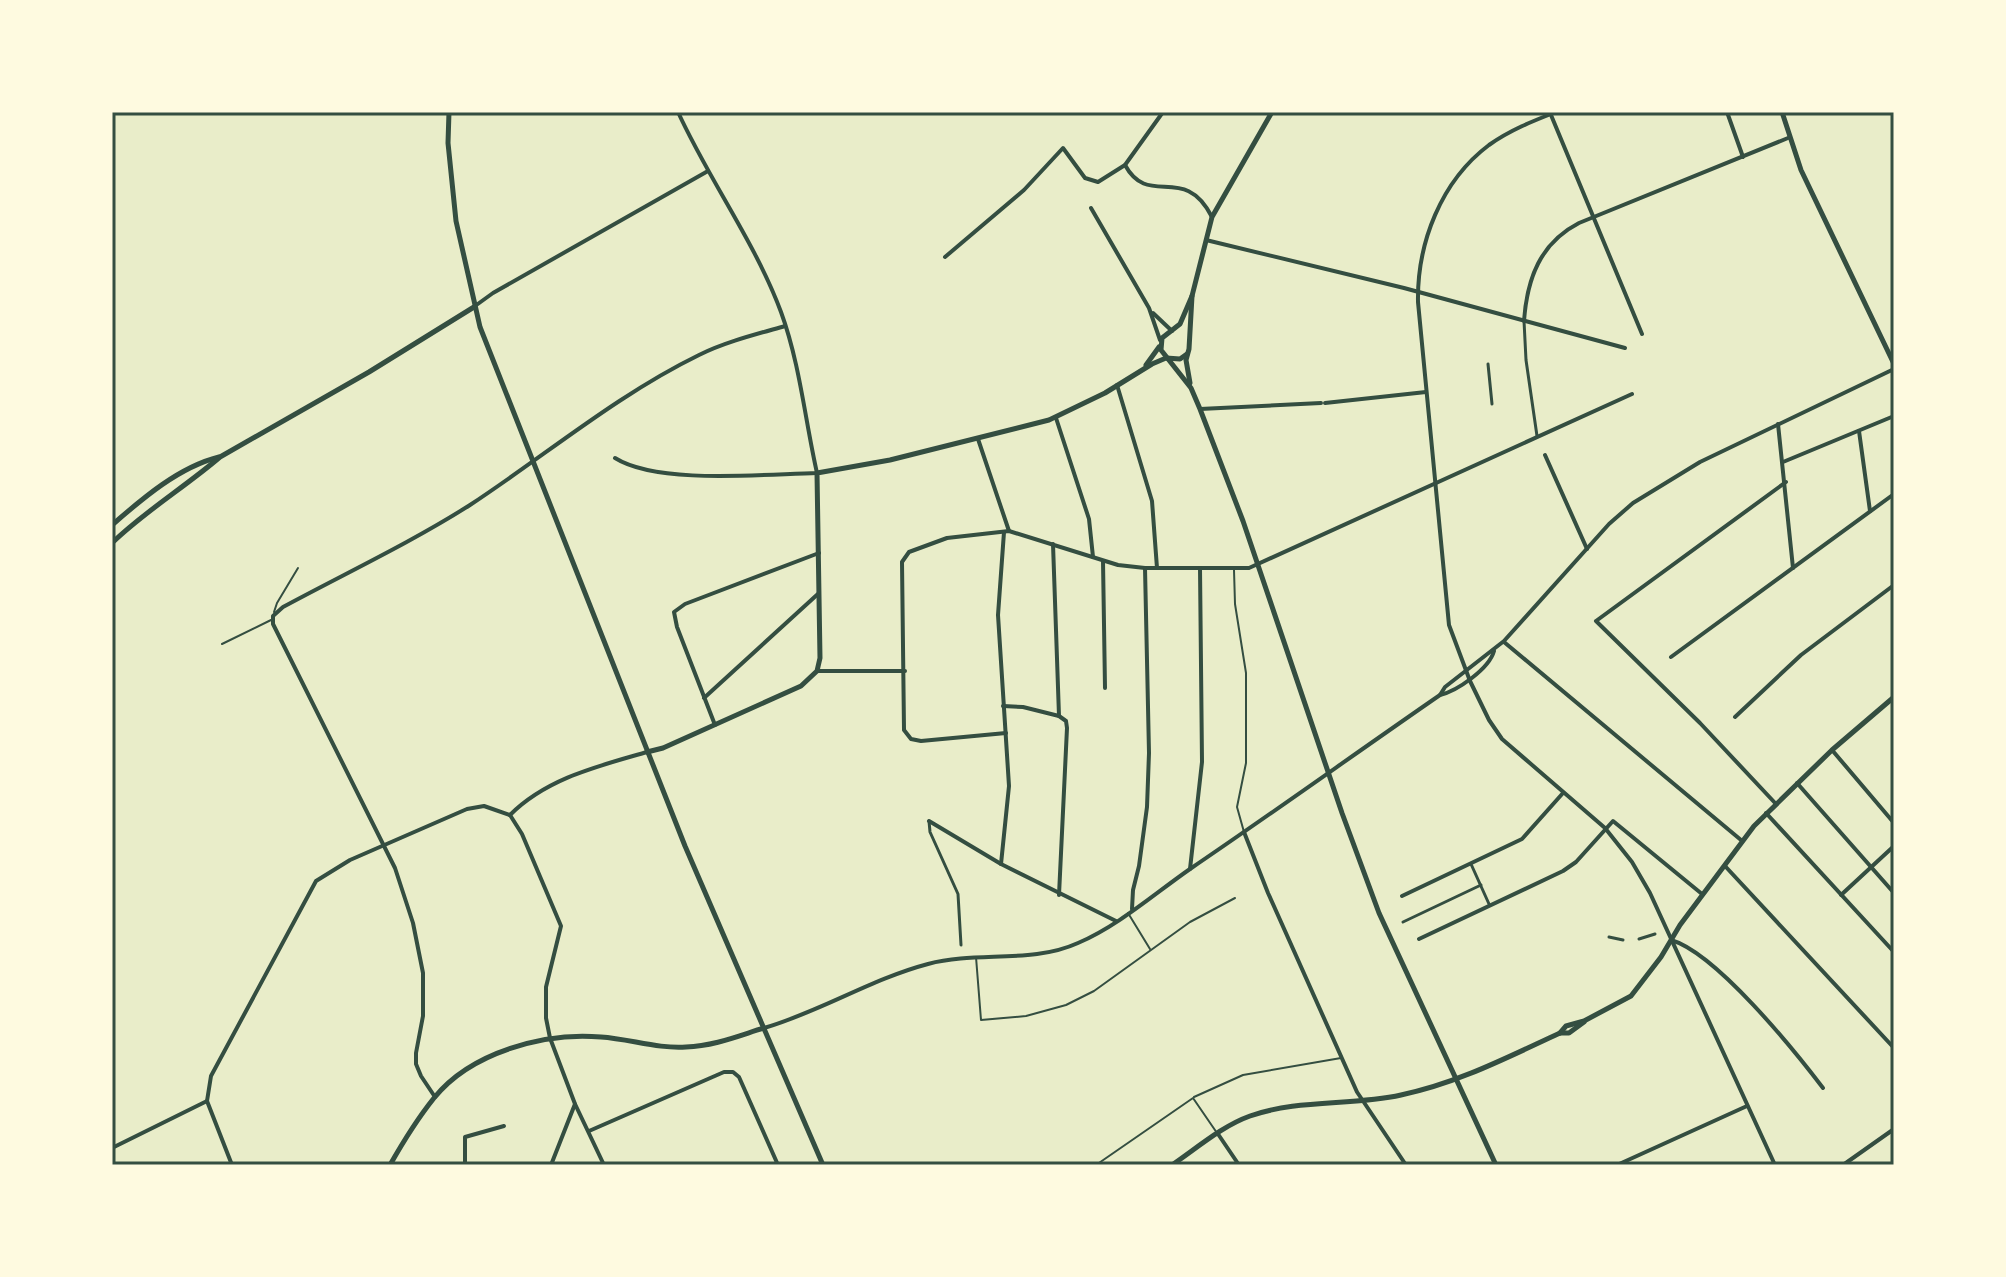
<svg xmlns="http://www.w3.org/2000/svg" width="2006" height="1277" viewBox="0 0 2006 1277" font-family="'Work Sans',sans-serif">
<style>
.lines{fill:none;stroke-linecap:round;stroke-linejoin:round}
.service{stroke:#344e41;stroke-width:2}
.pedestrian{stroke:#344e41;stroke-width:3}
.minor{stroke:#344e41;stroke-width:4}
.tertiary{stroke:#344e41;stroke-width:5}
.neatline{fill:none;stroke:#344e41;stroke-width:3}
</style>
<rect width="100%" height="100%" fill="#e9edc9"/>
<g class="lines">
<!-- service -->
<g class="service">
<path d="M 1234,570 L 1235,604 L 1246,673 L 1246,763 L 1237,807 L 1244,832"/>
<path d="M 274,612 L 277,603 L 298,568"/>
<path d="M 222,644 L 271,620"/>
<path d="M 1128,913 L 1150,949"/>
<path d="M 976,957 L 981,1020 L 1026,1016 L 1066,1005 L 1094,991 L 1190,922 L 1235,898"/>
<path d="M 1194,1097 L 1243,1075 L 1341,1058"/>
<path d="M 1096,1165 L 1193,1098 L 1217,1133"/>
</g>
<!-- pedestrian -->
<g class="pedestrian">
<path d="M 1524,321 L 1526,360 L 1537,436"/>
<path d="M 1488,364 L 1492,404"/>
<path d="M 929,821 L 930,832 L 958,894 L 961,945"/>
<path d="M 1471,864 L 1489,904"/>
<path d="M 1403,922 L 1481,885"/>
<path d="M 1609,937 L 1623,940"/>
<path d="M 1639,939 L 1655,934"/>
</g>
<!-- minor -->
<g class="minor">
<path d="M 1556,112 C 1533,121 1510,130 1489,145 C 1441,181 1417,243 1418,302 L 1449,625 L 1470,681 L 1489,720 L 1502,739 L 1605,828 L 1632,862 L 1650,893 L 1775,1165"/>
<path d="M 1727,112 L 1743,157"/>
<path d="M 1551,115 L 1642,334"/>
<path d="M 1125,165 C 1149,209 1184,162 1212,217"/>
<path d="M 1091,208 L 1149,308 L 1160,340"/>
<path d="M 1206,240 L 1404,288 L 1625,348"/>
<path d="M 945,257 L 1024,190 L 1063,148 L 1085,178 L 1098,182 L 1125,165 L 1163,112"/>
<path d="M 475,306 L 493,293 L 708,171"/>
<path d="M 1153,313 L 1172,331"/>
<path d="M 1524,321 C 1527,279 1540,243 1579,223 L 1788,138"/>
<path d="M 1117,385 L 1152,501 L 1157,568"/>
<path d="M 1325,403 L 1426,392"/>
<path d="M 1200,409 L 1321,403"/>
<path d="M 1056,418 L 1089,519 L 1093,557"/>
<path d="M 1778,424 L 1793,568"/>
<path d="M 1859,431 L 1870,511"/>
<path d="M 978,439 L 1009,531"/>
<path d="M 1545,455 L 1587,549"/>
<path d="M 615,458 C 658,485 765,474 817,473 C 805,420 800,364 781,312 C 755,242 709,180 678,112"/>
<path d="M 1783,462 L 1894,416"/>
<path d="M 1053,544 L 1059,716 L 1066,721 L 1067,728 L 1059,895"/>
<path d="M 1103,561 L 1105,688"/>
<path d="M 1504,642 L 1741,840"/>
<path d="M 1671,657 L 1894,494"/>
<path d="M 817,671 L 905,671"/>
<path d="M 1440,695 L 1445,687 L 1504,641 L 1609,524 L 1633,503 L 1700,462 L 1894,369"/>
<path d="M 704,698 L 819,593"/>
<path d="M 1003,706 L 1023,707 L 1059,716"/>
<path d="M 1735,717 L 1801,655 L 1894,585"/>
<path d="M 715,725 L 677,627 L 674,612 L 685,604 L 819,553"/>
<path d="M 1006,733 L 921,741 L 911,739 L 904,730 L 902,562 L 909,552 L 947,538 L 1009,531 L 1118,565 L 1145,568 L 1249,568 L 1632,394"/>
<path d="M 1832,750 L 1894,823"/>
<path d="M 1797,783 L 1894,893"/>
<path d="M 1776,804 L 1700,723 L 1596,621 L 1786,482"/>
<path d="M 1766,813 L 1894,952"/>
<path d="M 510,815 L 522,834 L 561,926 L 546,987 L 546,1018 L 550,1038 L 575,1104 L 604,1165"/>
<path d="M 510,815 C 547,778 599,766 647,752"/>
<path d="M 929,821 L 1001,864 L 1116,921"/>
<path d="M 1244,832 L 1268,893 L 1357,1092 L 1406,1165"/>
<path d="M 1001,864 L 1009,786 L 998,615 L 1004,532"/>
<path d="M 1725,866 L 1894,1048"/>
<path d="M 1190,869 L 1202,762 L 1200,568"/>
<path d="M 1841,895 L 1894,846"/>
<path d="M 1402,896 L 1522,839 L 1563,793"/>
<path d="M 1132,909 L 1133,890 L 1139,866 L 1147,807 L 1149,753 L 1145,568"/>
<path d="M 1419,939 L 1563,871 L 1576,862 L 1613,821 L 1702,894"/>
<path d="M 1671,940 C 1716,953 1794,1050 1823,1088"/>
<path d="M 764,1028 C 820,1012 871,979 928,964 C 977,951 1032,964 1078,943 C 1118,926 1154,894 1190,869 C 1274,812 1356,753 1440,695 C 1457,691 1489,669 1494,651"/>
<path d="M 435,1097 L 421,1076 L 416,1064 L 416,1053 L 423,1016 L 423,973 L 413,923 L 395,868 L 273,624 L 273,616 L 283,607 C 346,573 410,543 470,505 C 546,455 617,395 699,355 C 725,342 757,334 785,326"/>
<path d="M 589,1131 L 724,1072 L 733,1072 L 739,1077 L 778,1165"/>
<path d="M 1218,1134 L 1239,1165"/>
<path d="M 112,1148 L 207,1101"/>
<path d="M 232,1165 L 207,1101 L 211,1076 L 316,881 L 350,860 L 467,809 L 484,806 L 510,815"/>
<path d="M 465,1165 L 465,1137 L 504,1126"/>
<path d="M 551,1165 L 575,1104"/>
<path d="M 1617,1165 L 1747,1106"/>
<path d="M 1843,1165 L 1894,1129"/>
</g>
<!-- tertiary -->
<g class="tertiary">
<path d="M 449,112 L 448,143 L 456,221 L 480,327 L 685,846 L 823,1165"/>
<path d="M 1782,112 L 1801,170 L 1894,364"/>
<path d="M 1192,296 L 1180,324 L 1162,338 L 1161,350 L 1191,388 L 1200,409 L 1243,521 L 1342,813 L 1379,913 L 1496,1165"/>
<path d="M 1146,365 L 1159,347"/>
<path d="M 1190,383 L 1186,360 L 1189,349 L 1192,296 L 1212,217 L 1272,112"/>
<path d="M 112,525 C 143,498 179,467 219,457"/>
<path d="M 112,543 C 145,511 185,487 220,457 L 369,372 L 474,307"/>
<path d="M 647,752 L 663,748 L 801,686 L 817,671 L 820,658 L 817,473 L 890,460 L 1049,420 L 1105,393 L 1152,364 L 1166,358 L 1180,359 L 1187,354"/>
<path d="M 1560,1033 L 1566,1026 L 1584,1021 L 1631,996 L 1661,957 L 1680,925 L 1754,826 L 1832,750 L 1894,697"/>
<path d="M 390,1165 C 403,1142 418,1118 434,1098 C 471,1052 545,1032 601,1037 C 630,1039 658,1049 686,1047 C 714,1046 738,1036 764,1028"/>
<path d="M 1172,1165 C 1197,1148 1222,1126 1250,1116 C 1298,1099 1352,1106 1401,1095 C 1458,1083 1508,1057 1560,1033 L 1569,1033 L 1584,1022"/>
</g>
</g>
<!-- border -->
<rect width="2006" height="1277" fill="none" stroke="#fefae0" stroke-width="228"/>
<rect x="114" y="114" width="1778" height="1049" class="neatline"/>
</svg>
